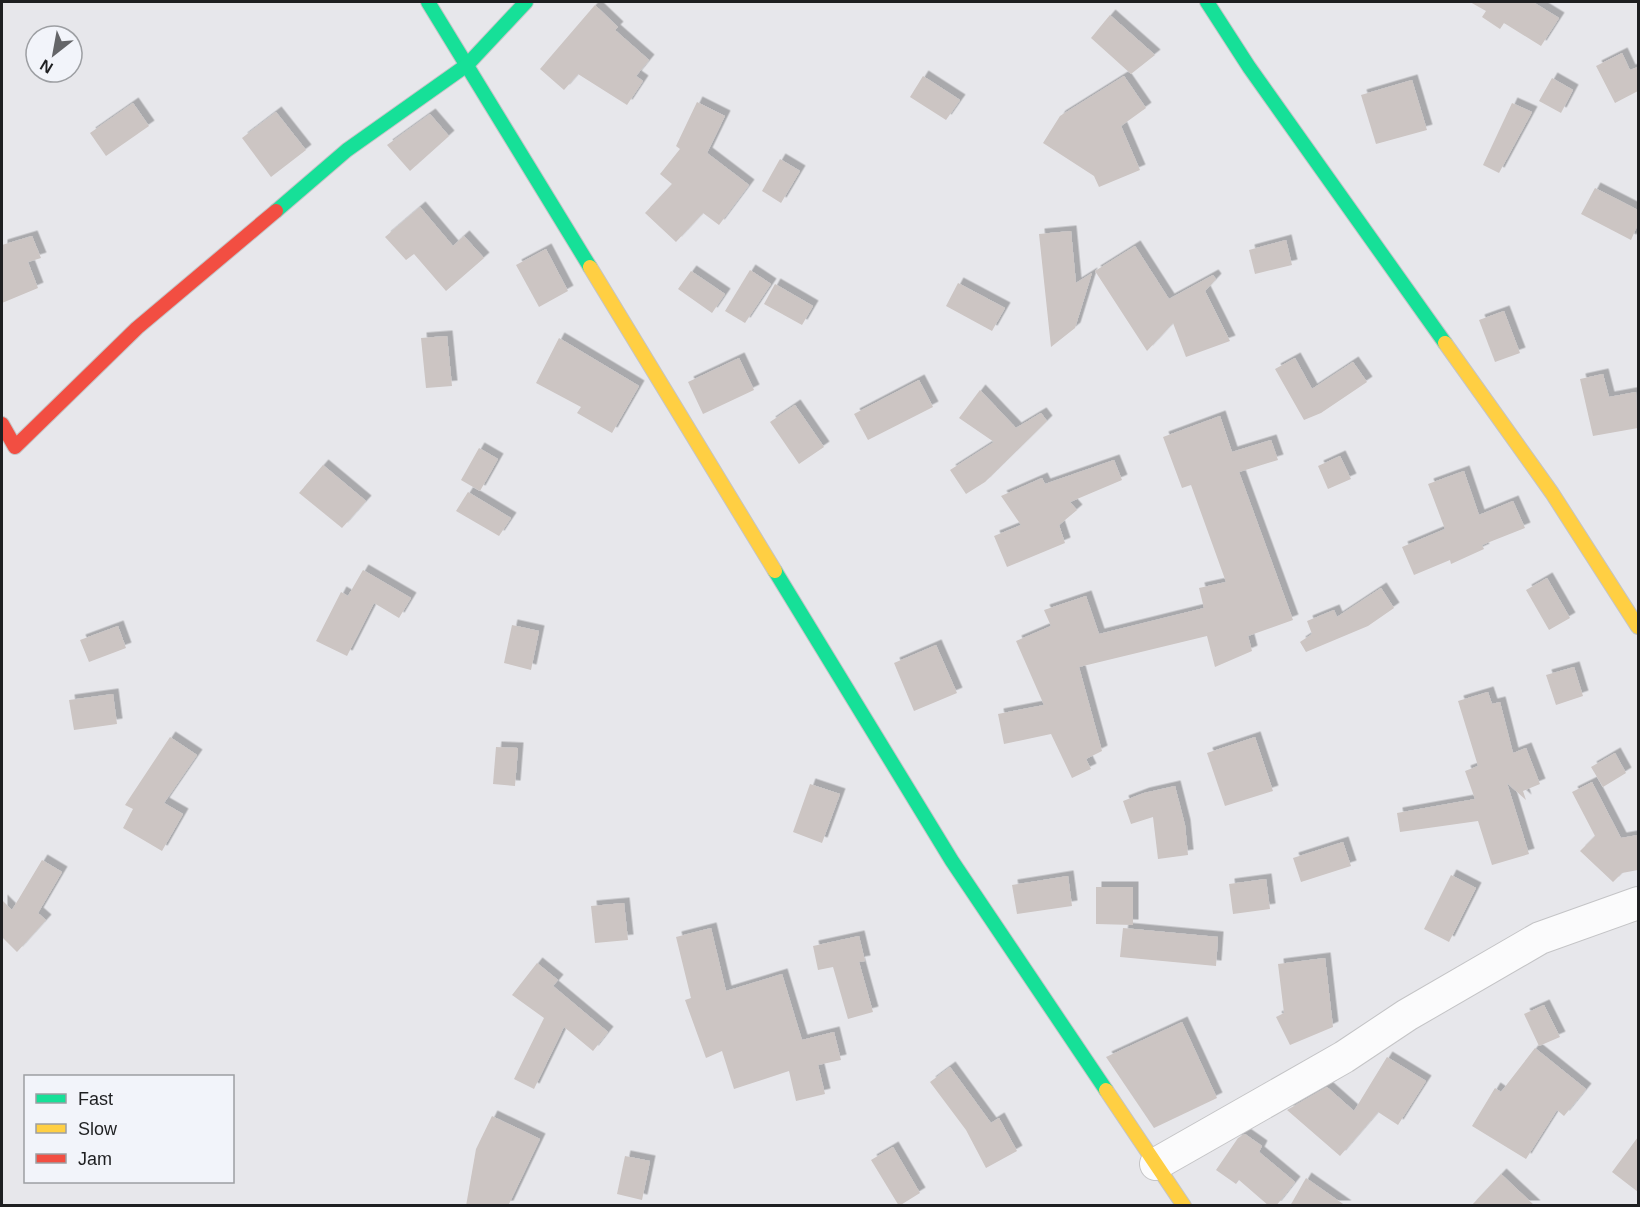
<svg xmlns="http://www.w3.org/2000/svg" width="1640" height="1207" viewBox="0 0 1640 1207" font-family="Arial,sans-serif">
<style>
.building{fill:#ccc5c3;filter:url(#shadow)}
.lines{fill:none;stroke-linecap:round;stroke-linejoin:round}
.street-casing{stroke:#c4c4c6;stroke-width:34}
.fast-casing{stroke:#c4c4c6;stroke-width:16}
.slow-casing{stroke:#c4c4c6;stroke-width:16}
.jam-casing{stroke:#c4c4c6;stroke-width:16}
.street{stroke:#fbfbfc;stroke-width:32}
.fast{stroke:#16e098;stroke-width:14}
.slow{stroke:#ffcf43;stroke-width:14}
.jam{stroke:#f24e42;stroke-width:14}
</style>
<defs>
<filter id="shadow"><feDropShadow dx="5.5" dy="-5.5" stdDeviation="0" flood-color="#0004"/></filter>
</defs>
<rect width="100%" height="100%" fill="#e7e7eb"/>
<!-- building -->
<g class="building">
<path d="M 1470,2 L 1533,2 L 1559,18 L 1541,46 L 1504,23 L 1500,29 L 1482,17 L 1486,11 Z"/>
<path d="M 595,5 L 618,27 L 615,30 L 649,60 L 636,76 L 643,81 L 627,105 L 578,74 L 564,90 L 540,69 Z"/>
<path d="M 1110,15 L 1155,55 L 1131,74 L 1091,38 Z"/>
<path d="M 1622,53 L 1630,70 L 1638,67 L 1638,91 L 1615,103 L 1596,66 Z"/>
<path d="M 923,76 L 960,100 L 946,120 L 910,97 Z"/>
<path d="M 1124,76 L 1146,108 L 1121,126 L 1140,170 L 1099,187 L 1094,176 L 1043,143 L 1060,116 Z"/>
<path d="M 1552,78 L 1573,90 L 1561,113 L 1539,101 Z"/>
<path d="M 1412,80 L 1427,130 L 1376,144 L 1361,95 Z"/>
<path d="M 697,102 L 725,116 L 707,153 L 749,185 L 719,225 L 703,213 L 676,242 L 645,213 L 672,184 L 660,174 L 680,149 L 676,146 Z"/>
<path d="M 133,103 L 149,126 L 106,156 L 90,133 Z"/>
<path d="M 1512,103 L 1532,112 L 1499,173 L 1483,165 Z"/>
<path d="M 276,112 L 306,150 L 271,177 L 242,138 Z"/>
<path d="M 430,114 L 449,136 L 410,171 L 387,145 Z"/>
<path d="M 780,159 L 800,171 L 781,203 L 762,191 Z"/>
<path d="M 1595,188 L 1638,210 L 1638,224 L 1631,240 L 1581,214 Z"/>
<path d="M 420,207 L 453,246 L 464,236 L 484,258 L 446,291 L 414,254 L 406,260 L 385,237 Z"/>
<path d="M 1071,231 L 1076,283 L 1092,273 L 1075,328 L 1051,347 L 1039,234 Z"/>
<path d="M 32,236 L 41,258 L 28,262 L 38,288 L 2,303 L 2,245 Z"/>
<path d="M 1286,240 L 1292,265 L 1255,274 L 1249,250 Z"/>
<path d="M 1135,246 L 1169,299 L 1213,275 L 1216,279 L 1205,291 L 1230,341 L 1186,357 L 1173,323 L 1147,351 L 1095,271 Z"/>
<path d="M 546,249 L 568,291 L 539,307 L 516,265 Z"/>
<path d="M 750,270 L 771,284 L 745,323 L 725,311 Z"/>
<path d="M 691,271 L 725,294 L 712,313 L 678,289 Z"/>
<path d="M 958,283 L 1005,308 L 992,331 L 946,306 Z"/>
<path d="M 775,284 L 813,306 L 802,325 L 764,304 Z"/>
<path d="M 1504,311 L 1520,353 L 1495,362 L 1479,320 Z"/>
<path d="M 447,336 L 452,386 L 426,388 L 421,338 Z"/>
<path d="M 559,338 L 639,386 L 612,433 L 577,413 L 581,407 L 536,383 Z"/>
<path d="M 739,358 L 754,390 L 703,414 L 688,382 Z"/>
<path d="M 1295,358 L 1312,389 L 1353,362 L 1367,382 L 1321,413 L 1304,420 L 1275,369 Z"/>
<path d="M 1603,374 L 1609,397 L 1636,392 L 1638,428 L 1593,436 L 1580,379 Z"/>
<path d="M 919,380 L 933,407 L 868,440 L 854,414 Z"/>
<path d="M 980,390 L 1016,428 L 1041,413 L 1047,421 L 985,482 L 966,494 L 950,470 L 994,442 L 959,418 Z"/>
<path d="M 795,405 L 824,447 L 799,464 L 770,422 Z"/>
<path d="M 1220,416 L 1232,452 L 1271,440 L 1278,460 L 1239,472 L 1293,620 L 1248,636 L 1252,651 L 1215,667 L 1207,636 L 1079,667 L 1102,751 L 1086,759 L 1091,769 L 1072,778 L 1051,734 L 1004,744 L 998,714 L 1044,705 L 1016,641 L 1051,626 L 1044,610 L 1086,596 L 1099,634 L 1204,608 L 1199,588 L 1226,582 L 1191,485 L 1182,488 L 1163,437 Z"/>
<path d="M 479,448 L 498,459 L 480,491 L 461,480 Z"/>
<path d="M 1340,456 L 1351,479 L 1328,489 L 1318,466 Z"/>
<path d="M 1114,460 L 1122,480 L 1070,502 L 1077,510 L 1059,525 L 1065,543 L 1007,567 L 994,536 L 1021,525 L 1001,496 L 1042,478 L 1045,484 Z"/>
<path d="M 323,465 L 366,501 L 342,528 L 299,493 Z"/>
<path d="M 1464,471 L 1479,515 L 1513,501 L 1525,528 L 1482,545 L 1484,549 L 1451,564 L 1450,560 L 1414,575 L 1402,547 L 1445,529 L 1428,484 Z"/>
<path d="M 468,492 L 511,518 L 499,536 L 456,511 Z"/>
<path d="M 363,570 L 411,598 L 399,618 L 374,603 L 347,656 L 316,641 L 341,592 L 348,596 Z"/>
<path d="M 1547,578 L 1570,618 L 1549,630 L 1526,590 Z"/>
<path d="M 1381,588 L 1394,608 L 1368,626 L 1306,652 L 1300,642 L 1312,634 L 1307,621 L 1334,610 L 1337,617 Z"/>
<path d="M 512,625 L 539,631 L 531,670 L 504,663 Z"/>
<path d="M 118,626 L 126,648 L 89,662 L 80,640 Z"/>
<path d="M 936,645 L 957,693 L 914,711 L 894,663 Z"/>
<path d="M 1574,667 L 1583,696 L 1556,705 L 1546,675 Z"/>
<path d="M 1488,692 L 1492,704 L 1500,702 L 1513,753 L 1526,748 L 1540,784 L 1523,791 L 1526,800 L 1507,783 L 1529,854 L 1492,865 L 1478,821 L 1400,832 L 1397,813 L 1475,799 L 1465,771 L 1478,766 L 1458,701 Z"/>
<path d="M 113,694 L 117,724 L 74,730 L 69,700 Z"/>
<path d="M 170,737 L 197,755 L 164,803 L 183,814 L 162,851 L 123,828 L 133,809 L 125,805 Z"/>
<path d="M 1255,737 L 1273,791 L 1225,806 L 1207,753 Z"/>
<path d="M 496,747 L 518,748 L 515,786 L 493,784 Z"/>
<path d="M 1615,753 L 1626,773 L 1603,787 L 1591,767 Z"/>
<path d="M 1592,782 L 1621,838 L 1638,835 L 1638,870 L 1622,873 L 1613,882 L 1580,851 L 1595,836 L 1572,792 Z"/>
<path d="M 810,784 L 840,794 L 822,843 L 793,832 Z"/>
<path d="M 1175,786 L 1185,825 L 1188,855 L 1158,859 L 1153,817 L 1131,824 L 1123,801 L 1144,793 Z"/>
<path d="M 1343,842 L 1351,866 L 1301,882 L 1293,858 Z"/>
<path d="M 42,860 L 62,872 L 38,913 L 46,920 L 17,952 L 2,937 L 2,900 L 12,910 Z"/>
<path d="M 1451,875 L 1476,888 L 1449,942 L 1424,929 Z"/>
<path d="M 1068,876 L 1072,906 L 1017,914 L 1012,885 Z"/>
<path d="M 1266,879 L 1270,909 L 1233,914 L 1229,884 Z"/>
<path d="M 1096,887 L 1133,887 L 1133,925 L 1096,924 Z"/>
<path d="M 624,903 L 628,940 L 595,943 L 591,906 Z"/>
<path d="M 711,928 L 726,991 L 782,974 L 802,1040 L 834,1032 L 841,1060 L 818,1065 L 825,1094 L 796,1101 L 789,1071 L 734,1089 L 722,1051 L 706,1058 L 685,1000 L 691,998 L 676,937 Z"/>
<path d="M 1123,928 L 1218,937 L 1216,966 L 1120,957 Z"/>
<path d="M 859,936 L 865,961 L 859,962 L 873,1012 L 848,1019 L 833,967 L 818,970 L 813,946 Z"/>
<path d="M 1325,958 L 1333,1027 L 1290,1045 L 1276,1017 L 1284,1013 L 1278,964 Z"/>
<path d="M 537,963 L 558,980 L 553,986 L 608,1032 L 593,1051 L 564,1027 L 534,1089 L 514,1079 L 544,1018 L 512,995 Z"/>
<path d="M 1544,1005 L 1560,1037 L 1539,1046 L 1524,1014 Z"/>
<path d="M 1182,1022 L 1217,1098 L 1154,1128 L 1106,1057 Z"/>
<path d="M 1535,1048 L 1586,1089 L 1564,1116 L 1557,1110 L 1526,1159 L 1472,1126 L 1495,1088 L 1501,1092 Z"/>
<path d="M 1387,1057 L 1426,1081 L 1398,1125 L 1378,1112 L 1340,1156 L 1287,1110 L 1327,1087 L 1354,1111 Z"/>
<path d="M 950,1067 L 991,1123 L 999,1118 L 1017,1151 L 986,1168 L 966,1130 L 930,1082 Z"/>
<path d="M 492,1116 L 540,1139 L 508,1206 L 466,1206 L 476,1149 Z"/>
<path d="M 1245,1134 L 1262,1146 L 1259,1152 L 1295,1182 L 1276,1206 L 1269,1206 L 1239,1180 L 1236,1184 L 1216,1170 L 1238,1138 Z"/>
<path d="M 1638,1137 L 1638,1192 L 1612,1172 Z"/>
<path d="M 893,1147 L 920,1193 L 899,1206 L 871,1160 Z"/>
<path d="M 625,1156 L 650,1161 L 642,1200 L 617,1194 Z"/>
<path d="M 1501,1174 L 1535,1206 L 1471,1206 Z"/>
<path d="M 1306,1178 L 1346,1206 L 1290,1206 Z"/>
</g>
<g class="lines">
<!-- street casing -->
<g class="street-casing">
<path id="street" d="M 1156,1164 L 1344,1057 L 1407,1015 L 1540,938 L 1638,903"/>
</g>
<!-- fast casing -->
<g class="fast-casing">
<g id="fast">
<path d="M 428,2 L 590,267"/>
<path d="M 1207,2 L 1249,67 L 1445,343"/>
<path d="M 276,211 L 347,150 L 467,65 L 526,2"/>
<path d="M 775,571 L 952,861 L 1106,1090"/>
</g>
</g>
<!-- slow casing -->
<g class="slow-casing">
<g id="slow">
<path d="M 590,267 L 775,571"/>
<path d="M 1445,343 L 1552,493 L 1638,627"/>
<path d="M 1106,1090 L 1184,1206"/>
</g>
</g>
<!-- jam casing -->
<g class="jam-casing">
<path id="jam" d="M 2,424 L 15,447 L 137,328 L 276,211"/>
</g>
<!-- street -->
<use href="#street" class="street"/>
<!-- fast -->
<use href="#fast" class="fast"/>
<!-- slow -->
<use href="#slow" class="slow"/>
<!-- jam -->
<use href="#jam" class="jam"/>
</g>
<!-- border -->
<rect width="1640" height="1207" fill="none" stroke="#1e1f21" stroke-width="6"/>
<!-- legend -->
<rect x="24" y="1075" width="210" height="108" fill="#f2f4fa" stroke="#9d9fa3" stroke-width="1.5"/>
<rect x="36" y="1094" width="30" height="9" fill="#16e098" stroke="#9d9fa3" stroke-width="1.5"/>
<text x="78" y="1105" font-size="18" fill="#1e1f21">Fast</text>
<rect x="36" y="1124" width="30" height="9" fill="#ffcf43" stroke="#9d9fa3" stroke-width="1.5"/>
<text x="78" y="1135" font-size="18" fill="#1e1f21">Slow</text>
<rect x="36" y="1154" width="30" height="9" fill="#f24e42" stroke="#9d9fa3" stroke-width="1.5"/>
<text x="78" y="1165" font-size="18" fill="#1e1f21">Jam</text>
<!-- north arrow -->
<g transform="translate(54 54) rotate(211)"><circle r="28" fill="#f2f4fa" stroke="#9d9fa3" stroke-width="1.5"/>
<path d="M0-4.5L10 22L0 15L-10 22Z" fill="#646568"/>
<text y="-9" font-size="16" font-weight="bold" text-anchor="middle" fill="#1e1f21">N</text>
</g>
</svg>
